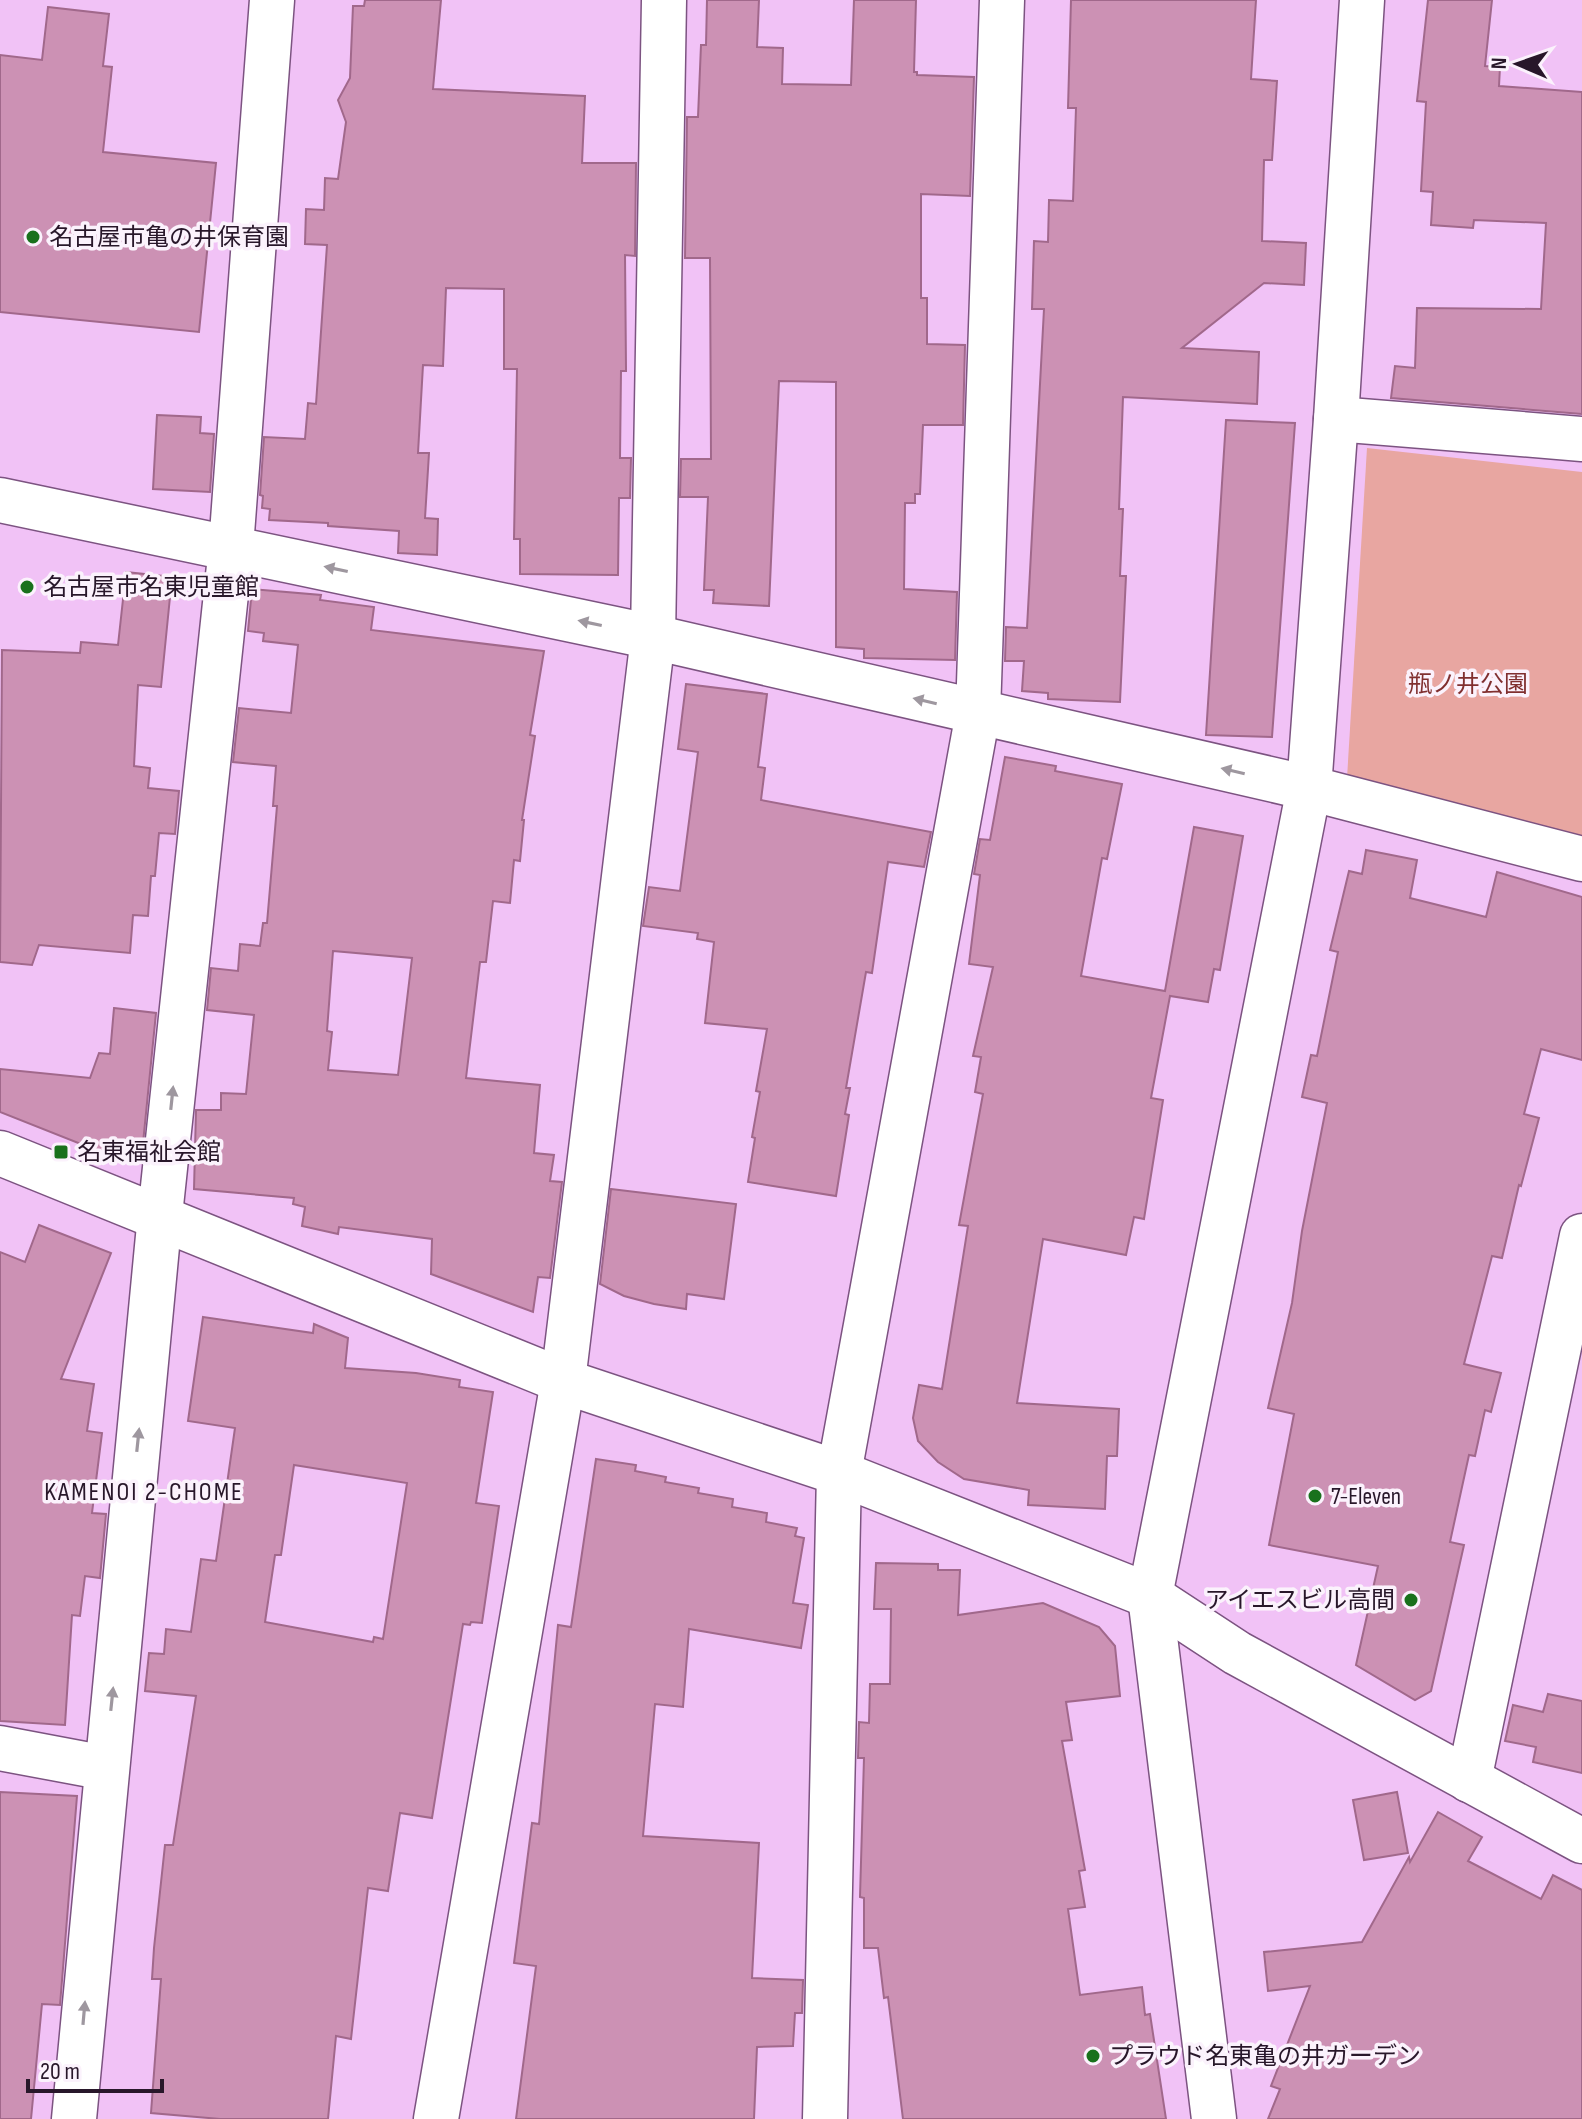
<svg xmlns="http://www.w3.org/2000/svg" width="1582" height="2119" viewBox="0 0 1582 2119" font-family="'Sofia Sans Condensed','Noto Sans JP',sans-serif">
<style>
.green{fill:#e8a6a1}
.building{fill:#cc91b4;stroke:#a1688b;stroke-width:2;fill-rule:evenodd}
.lines{fill:none;stroke-linecap:round;stroke-linejoin:round}
.minor-casing{stroke:#7c5381;stroke-width:47}
.minor{stroke:#fff;stroke-width:44}
.oneway{fill:#9e979f}
.poi-dot{fill:#19711c;stroke:#fbf2fc;stroke-width:3}
.labels{text-anchor:middle;stroke-width:7;stroke-linejoin:round;paint-order:stroke}
.poi-label{font-size:24px;fill:#28172a;stroke:#fbf2fc;text-anchor:start}
.park-label{font-size:24px;fill:#802f2f;stroke:#fbf2fc}
.neighbourhood-label{font-size:26px;letter-spacing:2px;fill:#28172a;stroke:#fbf2fc}
</style>
<rect width="100%" height="100%" fill="#f1c2f6"/>
<!-- green -->
<path class="green" d="M 1367,448 L 1582,472 L 1582,840 L 1347,778 Z"/>
<!-- building -->
<g class="building">
<path d="M 365,0 L 441,0 L 433,89 L 585,96 L 582,163 L 636,163 L 635,256 L 625,255 L 626,368 L 626,371 L 621,371 L 620,458 L 631,458 L 630,498 L 619,498 L 618,575 L 520,574 L 520,539 L 514,539 L 517,369 L 504,369 L 504,289 L 446,288 L 443,366 L 423,365 L 418,453 L 429,453 L 425,518 L 438,519 L 437,555 L 398,553 L 399,531 L 328,526 L 328,523 L 269,520 L 270,509 L 262,508 L 263,496 L 260,495 L 264,437 L 305,439 L 308,403 L 316,404 L 327,245 L 305,244 L 306,209 L 324,210 L 325,178 L 338,179 L 346,122 L 338,100 L 350,78 L 353,6 L 364,6 Z"/>
<path d="M 707,0 L 759,0 L 757,47 L 783,48 L 782,84 L 851,85 L 854,0 L 916,0 L 914,72 L 917,72 L 917,75 L 974,77 L 970,196 L 921,194 L 921,298 L 927,298 L 927,344 L 965,345 L 963,425 L 923,425 L 920,494 L 915,494 L 915,503 L 905,503 L 904,589 L 957,592 L 955,660 L 864,658 L 864,649 L 836,647 L 836,382 L 779,381 L 769,606 L 713,603 L 714,590 L 704,590 L 708,497 L 680,497 L 681,459 L 711,459 L 710,258 L 685,258 L 687,117 L 698,117 L 701,45 L 706,45 Z"/>
<path d="M 1071,0 L 1256,0 L 1251,79 L 1277,81 L 1272,160 L 1264,160 L 1262,241 L 1306,243 L 1304,285 L 1264,283 L 1182,348 L 1259,352 L 1257,404 L 1123,397 L 1119,509 L 1123,509 L 1120,576 L 1126,576 L 1120,702 L 1048,699 L 1048,693 L 1022,691 L 1024,661 L 1005,661 L 1006,627 L 1027,628 L 1044,309 L 1032,309 L 1034,241 L 1048,242 L 1049,200 L 1073,201 L 1076,108 L 1068,108 Z"/>
<path d="M 1428,0 L 1492,0 L 1485,66 L 1500,67 L 1499,86 L 1582,92 L 1582,414 L 1391,398 L 1395,366 L 1415,368 L 1417,308 L 1541,309 L 1546,223 L 1474,220 L 1473,228 L 1431,225 L 1433,192 L 1421,191 L 1426,102 L 1417,101 Z"/>
<path d="M 48,7 L 109,14 L 103,66 L 112,67 L 103,152 L 216,163 L 199,332 L 0,312 L 0,55 L 42,60 Z"/>
<path d="M 157,415 L 201,417 L 200,433 L 214,434 L 210,492 L 153,489 Z"/>
<path d="M 1226,420 L 1295,423 L 1272,737 L 1206,735 Z"/>
<path d="M 126,572 L 172,577 L 161,687 L 138,685 L 134,766 L 150,768 L 148,788 L 179,791 L 175,834 L 159,833 L 155,876 L 151,876 L 148,916 L 133,915 L 130,953 L 39,945 L 32,965 L 0,962 L 2,650 L 80,653 L 81,642 L 118,645 Z"/>
<path d="M 252,589 L 321,595 L 320,600 L 374,607 L 371,630 L 544,651 L 530,735 L 535,736 L 522,820 L 524,820 L 520,861 L 514,860 L 510,903 L 493,901 L 486,962 L 480,962 L 466,1078 L 540,1085 L 534,1153 L 554,1155 L 550,1181 L 562,1182 L 550,1278 L 538,1277 L 533,1312 L 431,1274 L 432,1239 L 339,1227 L 338,1234 L 302,1226 L 305,1207 L 293,1204 L 294,1198 L 194,1189 L 196,1110 L 221,1110 L 221,1093 L 246,1094 L 254,1015 L 207,1010 L 211,968 L 238,971 L 240,944 L 260,946 L 263,923 L 267,923 L 277,806 L 273,806 L 276,766 L 233,762 L 239,708 L 291,713 L 298,645 L 263,641 L 264,633 L 248,631 ZM 333,951 L 412,958 L 398,1075 L 328,1070 L 332,1032 L 327,1031 Z"/>
<path d="M 686,684 L 767,694 L 758,767 L 765,768 L 761,800 L 931,832 L 924,867 L 888,862 L 872,973 L 866,972 L 846,1088 L 850,1088 L 845,1114 L 849,1115 L 836,1196 L 748,1182 L 755,1138 L 752,1137 L 760,1092 L 756,1091 L 767,1029 L 705,1023 L 714,942 L 697,939 L 698,933 L 643,926 L 649,887 L 680,891 L 698,752 L 678,749 Z"/>
<path d="M 1005,757 L 1056,766 L 1055,771 L 1122,784 L 1107,859 L 1102,858 L 1081,976 L 1165,991 L 1194,827 L 1243,836 L 1220,970 L 1214,969 L 1208,1002 L 1170,996 L 1151,1098 L 1163,1100 L 1144,1219 L 1134,1217 L 1126,1255 L 1043,1239 L 1017,1403 L 1119,1409 L 1117,1456 L 1107,1456 L 1105,1509 L 1028,1505 L 1029,1490 L 964,1479 L 938,1462 L 918,1441 L 913,1418 L 919,1385 L 942,1389 L 968,1226 L 959,1225 L 983,1094 L 975,1092 L 981,1057 L 973,1056 L 993,967 L 969,964 L 980,875 L 974,874 L 980,839 L 990,840 Z"/>
<path d="M 1366,850 L 1417,860 L 1410,898 L 1486,917 L 1497,872 L 1582,897 L 1582,1060 L 1541,1049 L 1524,1114 L 1539,1118 L 1521,1186 L 1519,1185 L 1502,1258 L 1492,1256 L 1464,1364 L 1501,1373 L 1491,1412 L 1485,1410 L 1475,1456 L 1469,1455 L 1450,1542 L 1464,1545 L 1431,1691 L 1415,1700 L 1356,1665 L 1378,1566 L 1269,1545 L 1294,1414 L 1268,1408 L 1292,1303 L 1302,1231 L 1327,1103 L 1302,1097 L 1311,1055 L 1317,1056 L 1338,952 L 1330,950 L 1349,871 L 1362,874 Z"/>
<path d="M 114,1008 L 156,1013 L 143,1143 L 120,1155 L 106,1154 L 0,1112 L 0,1069 L 90,1078 L 99,1053 L 110,1054 Z"/>
<path d="M 611,1189 L 736,1204 L 724,1299 L 687,1294 L 686,1309 L 654,1304 L 624,1296 L 600,1284 Z"/>
<path d="M 39,1225 L 111,1253 L 61,1379 L 94,1384 L 87,1431 L 102,1433 L 92,1513 L 106,1514 L 100,1578 L 85,1576 L 80,1616 L 72,1615 L 65,1725 L 0,1721 L 0,1252 L 25,1262 Z"/>
<path d="M 203,1317 L 313,1333 L 314,1324 L 348,1338 L 345,1368 L 416,1373 L 460,1380 L 459,1387 L 493,1392 L 476,1503 L 499,1506 L 482,1623 L 471,1622 L 470,1625 L 463,1624 L 432,1818 L 400,1813 L 388,1891 L 368,1888 L 351,2039 L 336,2036 L 328,2119 L 220,2119 L 151,2113 L 161,1979 L 152,1979 L 154,1948 L 165,1845 L 173,1845 L 196,1696 L 145,1691 L 149,1653 L 164,1654 L 166,1629 L 191,1632 L 201,1559 L 216,1561 L 235,1428 L 188,1421 ZM 294,1465 L 407,1483 L 383,1639 L 374,1637 L 373,1642 L 265,1622 L 275,1555 L 281,1555 Z"/>
<path d="M 596,1459 L 636,1465 L 635,1471 L 666,1477 L 665,1482 L 699,1488 L 698,1493 L 733,1499 L 732,1507 L 767,1513 L 766,1522 L 797,1528 L 795,1536 L 804,1538 L 793,1603 L 808,1605 L 801,1648 L 689,1629 L 683,1707 L 655,1704 L 643,1836 L 759,1843 L 752,1978 L 803,1980 L 802,2013 L 795,2013 L 793,2046 L 757,2047 L 754,2119 L 516,2119 L 536,1966 L 514,1963 L 532,1823 L 539,1824 L 558,1625 L 571,1627 Z"/>
<path d="M 876,1563 L 938,1564 L 938,1570 L 960,1570 L 958,1615 L 1043,1603 L 1099,1627 L 1115,1646 L 1120,1696 L 1066,1702 L 1072,1740 L 1062,1741 L 1085,1870 L 1079,1871 L 1085,1907 L 1068,1909 L 1080,1995 L 1142,1987 L 1145,2015 L 1150,2014 L 1166,2119 L 903,2119 L 888,1997 L 884,1998 L 878,1948 L 864,1948 L 864,1898 L 860,1897 L 864,1758 L 858,1758 L 859,1722 L 869,1723 L 870,1684 L 890,1684 L 891,1609 L 874,1609 Z"/>
<path d="M 1548,1694 L 1582,1701 L 1582,1773 L 1533,1762 L 1536,1747 L 1505,1741 L 1513,1705 L 1543,1712 Z"/>
<path d="M 0,1792 L 77,1796 L 60,2005 L 42,2004 L 31,2119 L 0,2119 Z"/>
<path d="M 1397,1792 L 1408,1853 L 1364,1860 L 1353,1800 Z"/>
<path d="M 1438,1812 L 1482,1837 L 1468,1861 L 1541,1899 L 1553,1875 L 1582,1890 L 1582,2119 L 1268,2119 L 1280,2089 L 1271,2086 L 1310,1986 L 1268,1991 L 1264,1952 L 1362,1942 L 1409,1857 L 1410,1862 Z"/>
</g>
<g class="lines">
<!-- minor casing -->
<g class="minor-casing">
<g id="minor">
<path d="M 1336,419 L 1582,439"/>
<path d="M 0,500 L 653,637 L 1309,788 L 1582,859"/>
<path d="M 0,1153 L 563,1381 L 839,1473 L 1150,1596 L 1237,1653 L 1582,1841"/>
<path d="M 0,1748 L 106,1768"/>
<path d="M 1469,1780 L 1582,1236"/>
<path d="M 74,2119 L 160,1215 L 231,547 L 272,0"/>
<path d="M 436,2119 L 563,1381 L 653,637 L 664,0"/>
<path d="M 825,2119 L 839,1473 L 978,713 L 1002,0"/>
<path d="M 1214,2119 L 1150,1596 L 1309,788 L 1336,419 L 1362,0"/>
</g>
</g>
<!-- minor -->
<use href="#minor" class="minor"/>
</g>
<!-- one-way arrows -->
<defs><path id="oneway-solid" d="M-6-.8H1V-3.2L6.5 0L1 3.2V.8H-6Z" transform="scale(2)"/></defs>
<g class="oneway">
<use href="#oneway-solid" transform="translate(336 569) rotate(-168)"/>
<use href="#oneway-solid" transform="translate(590 623) rotate(-168)"/>
<use href="#oneway-solid" transform="translate(925 701) rotate(-167)"/>
<use href="#oneway-solid" transform="translate(1233 771) rotate(-167)"/>
<use href="#oneway-solid" transform="translate(172 1098) rotate(-84)"/>
<use href="#oneway-solid" transform="translate(138 1440) rotate(-84)"/>
<use href="#oneway-solid" transform="translate(112 1699) rotate(-84)"/>
<use href="#oneway-solid" transform="translate(84 2013) rotate(-85)"/>
</g>
<!-- markers -->
<g class="poi-dot">
<circle cx="33" cy="237" r="8"/>
<circle cx="27" cy="587" r="8"/>
<rect x="53" y="1144" width="16" height="16" rx="4"/>
<circle cx="1315" cy="1496" r="8"/>
<circle cx="1411" cy="1600" r="8"/>
<circle cx="1093" cy="2056" r="8"/>
</g>
<g class="labels">
<!-- poi labels -->
<g class="poi-label">
<text x="49" y="245">名古屋市亀の井保育園</text>
<text x="43" y="595">名古屋市名東児童館</text>
<text x="77" y="1160">名東福祉会館</text>
<text x="1331" y="1504">7-Eleven</text>
<text x="1395" y="1608" text-anchor="end">アイエスビル高間</text>
<text x="1109" y="2064">プラウド名東亀の井ガーデン</text>
</g>
<!-- park labels -->
<g class="park-label">
<text x="1468" y="692">瓶ノ井公園</text>
</g>
<!-- neighbourhood labels -->
<g class="neighbourhood-label">
<text x="144" y="1500">KAMENOI 2-CHOME</text>
</g>
</g>
<!-- north arrow -->
<g transform="translate(1518 64) rotate(272)" stroke="#fbf2fc" stroke-width="6" paint-order="stroke">
<path d="M0-6L14 30L0 20L-14 30Z" fill="#28172a"/>
<text y="-12" font-size="22" font-weight="bold" text-anchor="middle" fill="#28172a">N</text>
</g>
<!-- scale -->
<path d="M28 2079v12h134v-12" fill="none" stroke="#28172a" stroke-width="4"/>
<text x="40" y="2079" font-size="24" fill="#28172a" stroke="#fbf2fc" stroke-width="6" paint-order="stroke">20 m</text>
</svg>
